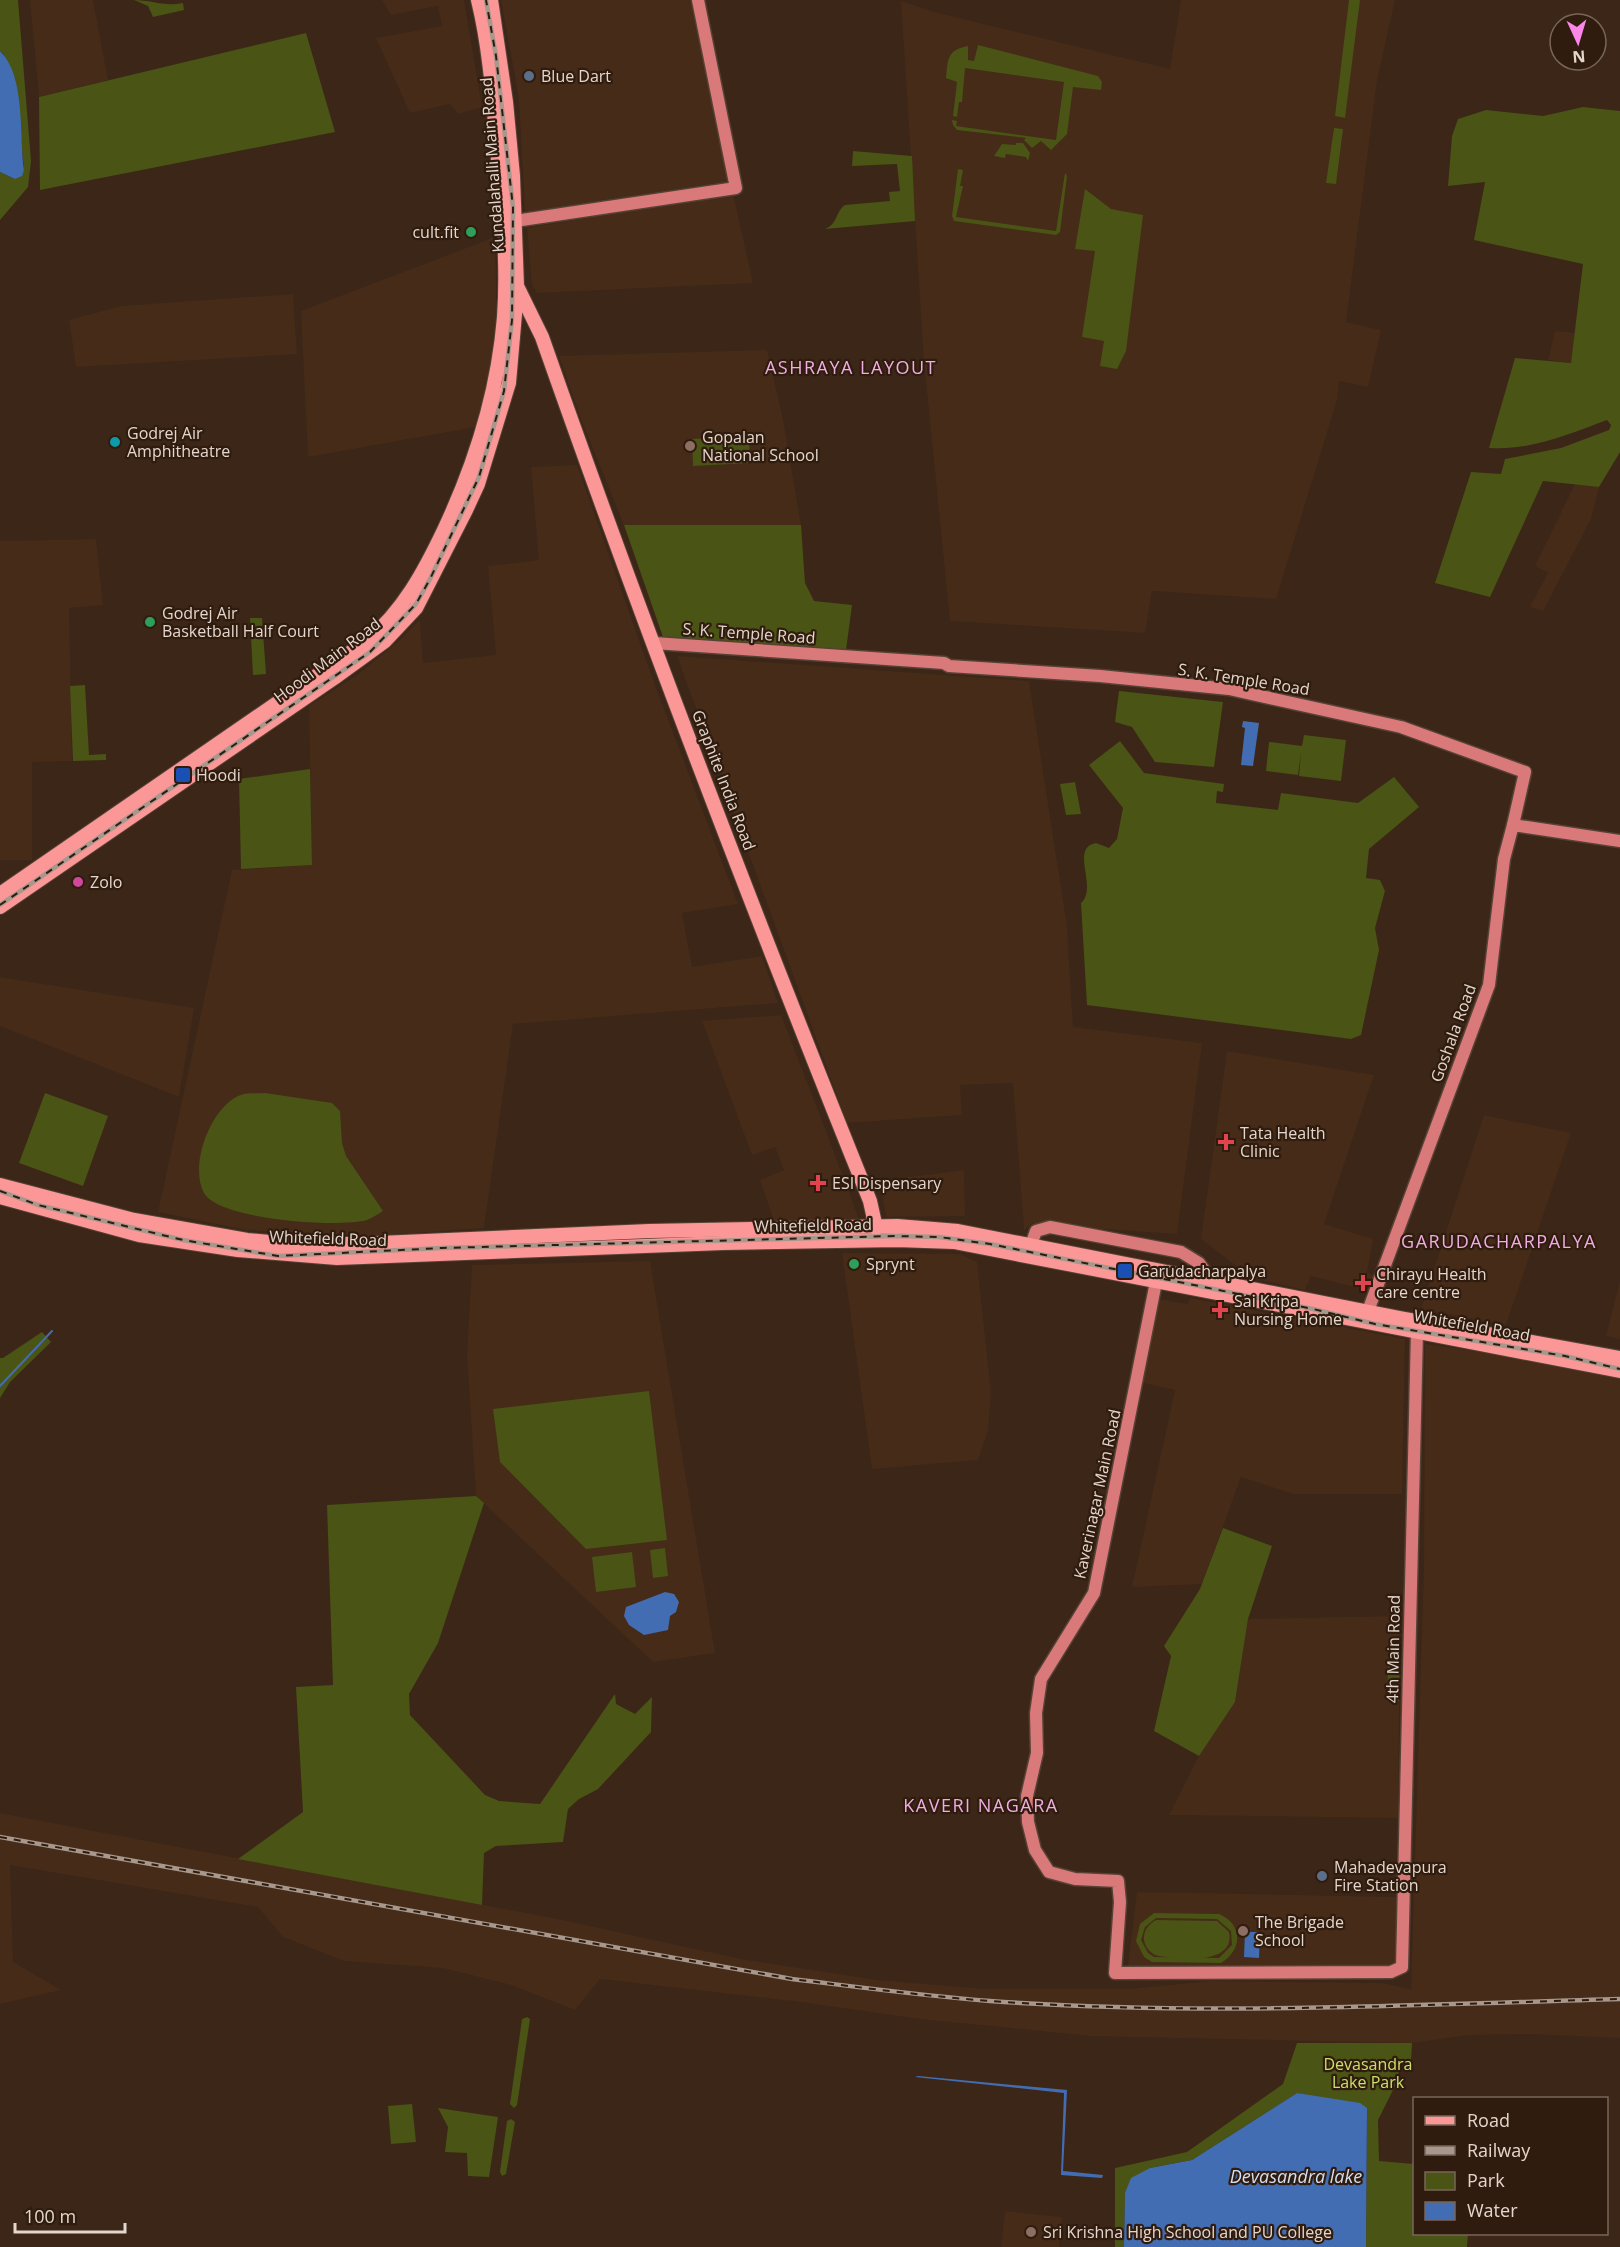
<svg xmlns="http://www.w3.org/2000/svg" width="1620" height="2247" viewBox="0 0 1620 2247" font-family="'Open Sans',sans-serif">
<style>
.built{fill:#452b18}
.green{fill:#495415;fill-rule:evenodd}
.water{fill:#436db2}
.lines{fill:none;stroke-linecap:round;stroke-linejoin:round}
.stream{stroke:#436db2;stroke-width:2}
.secondary-casing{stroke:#564235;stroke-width:15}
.primary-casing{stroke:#564235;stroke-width:16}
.secondary{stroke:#da7979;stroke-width:12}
.primary{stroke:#fc9797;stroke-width:14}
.rail-casing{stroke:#a7978c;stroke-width:4.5}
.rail{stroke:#301c0e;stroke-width:2;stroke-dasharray:7;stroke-linecap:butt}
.service-dot{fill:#5c6f8a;stroke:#301c0e;stroke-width:2}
.leisure-dot{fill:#2e9e5b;stroke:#301c0e;stroke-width:2}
.culture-dot{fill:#0f9aa8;stroke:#301c0e;stroke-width:2}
.education-dot{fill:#8d6e63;stroke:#301c0e;stroke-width:2}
.transit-dot{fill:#1a4fb4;stroke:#301c0e;stroke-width:2}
.hotel-dot{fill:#d1479c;stroke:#301c0e;stroke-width:2}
.health-dot{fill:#e0444e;stroke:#301c0e;stroke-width:2}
.labels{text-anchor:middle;stroke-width:4.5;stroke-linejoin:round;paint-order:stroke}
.poi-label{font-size:16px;fill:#e4d6cd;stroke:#301c0e;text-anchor:start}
.street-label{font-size:16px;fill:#e4d6cd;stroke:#301c0e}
.park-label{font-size:16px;fill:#c8e067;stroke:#301c0e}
.neighbourhood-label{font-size:18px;letter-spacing:1.5px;fill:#eeaee1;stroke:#301c0e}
.water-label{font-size:18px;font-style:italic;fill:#d3dff2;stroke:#301c0e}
</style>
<rect width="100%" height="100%" fill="#3b2618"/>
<!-- built -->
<g class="built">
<path d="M 30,0 L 93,0 L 108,80 L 39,97 Z"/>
<path d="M 382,0 L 464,0 L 482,107 L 459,114 L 450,104 L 410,113 L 376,38 L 442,26 L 438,6 L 391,15 Z"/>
<path d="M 501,0 L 690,0 L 730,181 L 525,212 L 519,99 Z"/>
<path d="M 1181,0 L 1395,0 L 1377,81 L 1346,322 L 1381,330 L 1368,387 L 1339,381 L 1337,400 L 1276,599 L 1152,591 L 1145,633 L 950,621 L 924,361 L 901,1 L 934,12 L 1170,69 Z"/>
<path d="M 733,193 L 753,283 L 537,293 L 532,285 L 527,228 Z"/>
<path d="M 495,237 L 497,327 L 490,374 L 476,427 L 308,457 L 301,311 Z"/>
<path d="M 293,294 L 297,354 L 76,367 L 69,320 L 121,306 Z"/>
<path d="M 1555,331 L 1575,333 L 1571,363 L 1548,360 Z"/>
<path d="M 767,350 L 783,419 L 801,525 L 624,525 L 582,422 L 559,356 Z"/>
<path d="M 577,465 L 655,685 L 738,904 L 682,913 L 692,967 L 762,956 L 778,1003 L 513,1024 L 484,1228 L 373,1236 L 246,1230 L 158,1212 L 232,870 L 312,865 L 309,706 L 357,675 L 399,641 L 420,620 L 423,663 L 496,655 L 488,566 L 539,560 L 531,467 Z"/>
<path d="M 1575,484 L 1599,487 L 1591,519 L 1543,611 L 1530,607 L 1548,573 L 1535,566 Z"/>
<path d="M 96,539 L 103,605 L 69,608 L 72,761 L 32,762 L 32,860 L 0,860 L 0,541 Z"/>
<path d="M 677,656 L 1029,681 L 1067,926 L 1073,1027 L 1202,1043 L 1177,1234 L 1088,1228 L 1047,1221 L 1031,1224 L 1024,1230 L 1013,1083 L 960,1085 L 962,1115 L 847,1123 Z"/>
<path d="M 0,977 L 194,1008 L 179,1097 L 0,1026 Z"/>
<path d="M 781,1015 L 826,1131 L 859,1219 L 774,1221 L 760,1180 L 784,1170 L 775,1147 L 752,1155 L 702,1021 Z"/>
<path d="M 1227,1051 L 1374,1075 L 1324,1224 L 1373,1239 L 1367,1273 L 1374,1275 L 1373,1279 L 1362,1276 L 1358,1288 L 1311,1276 L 1305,1290 L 1252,1278 L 1201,1239 Z"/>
<path d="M 1484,1115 L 1571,1133 L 1506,1325 L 1421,1309 Z"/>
<path d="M 964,1170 L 965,1216 L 886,1217 L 880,1181 Z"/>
<path d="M 842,1253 L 960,1254 L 977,1262 L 991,1392 L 988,1431 L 978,1460 L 872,1469 Z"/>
<path d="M 650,1261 L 715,1653 L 653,1662 L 476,1496 L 467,1355 L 472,1265 Z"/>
<path d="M 1620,1281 L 1620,1339 L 1606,1336 Z"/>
<path d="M 1190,1298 L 1405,1339 L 1402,1494 L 1293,1494 L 1241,1477 L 1202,1584 L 1132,1587 L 1175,1390 L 1143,1383 L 1157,1299 L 1188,1304 Z"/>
<path d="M 1425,1344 L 1490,1353 L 1620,1378 L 1620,2038 L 1534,2034 L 1468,2035 L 1413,2043 L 1090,2036 L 920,2019 L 801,2002 L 600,1979 L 575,2010 L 511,1985 L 443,1968 L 344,1961 L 283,1937 L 258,1907 L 10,1865 L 13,1962 L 61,1990 L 0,2004 L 0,1813 L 558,1919 L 741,1959 L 877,1980 L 984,1989 L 1128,1989 L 1211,1981 L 1383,1983 L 1411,1989 L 1424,1565 Z"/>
<path d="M 1400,1616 L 1398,1818 L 1169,1815 L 1199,1756 L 1235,1702 L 1248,1619 Z"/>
<path d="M 1137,1892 L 1396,1897 L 1396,1961 L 1384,1969 L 1128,1966 Z"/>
<path d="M 1005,2211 L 1062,2217 L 1059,2247 L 1001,2247 Z"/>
</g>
<!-- green -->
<g class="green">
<path d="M 0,0 L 18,0 L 31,161 L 28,187 L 0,220 L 0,172 L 15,179 L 24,170 L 17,96 L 4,55 L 0,51 Z"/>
<path d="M 134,0 C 152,0 164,7 183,3 L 184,10 L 153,17 L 148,6 Z"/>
<path d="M 1349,0 L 1360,0 L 1345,118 L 1335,116 Z"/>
<path d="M 306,33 L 335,132 L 40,190 L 39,97 Z"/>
<path d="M 978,45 L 1098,76 L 1102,82 L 1101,90 L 1073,87 L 1067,134 L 1051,150 L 1041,141 L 1032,148 L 1024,140 L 1026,138 L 957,130 L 953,125 L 952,120 L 957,121 L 956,126 L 1056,140 L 1064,82 L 965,68 L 962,102 L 959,102 L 957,117 L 953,116 L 957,82 L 946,78 C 948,59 947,50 968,46 L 968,60 L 974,61 Z"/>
<path d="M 1583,107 L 1620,111 L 1620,452 L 1599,487 L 1543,481 L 1490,597 L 1435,583 L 1471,472 L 1501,474 L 1505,459 L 1561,448 L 1609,430 L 1611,425 L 1607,420 C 1569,434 1530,451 1489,448 L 1515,358 L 1571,363 L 1583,264 L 1474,240 L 1485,182 L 1448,186 L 1452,136 L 1458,119 L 1486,110 L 1543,116 Z"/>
<path d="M 1334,128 L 1343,129 L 1336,184 L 1326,183 Z"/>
<path d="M 1016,143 L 1023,143 L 1030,153 L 1028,161 L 1026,157 L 1006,154 L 1005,158 L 994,156 L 1002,144 L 1016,145 Z"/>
<path d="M 853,151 L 912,156 L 915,221 L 825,229 C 838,224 835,212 845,205 L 890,201 L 889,192 L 900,191 L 897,164 L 852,166 Z"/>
<path d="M 958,169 L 963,170 L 960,186 L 963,186 L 956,217 L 1056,231 L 1065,173 L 1067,176 L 1060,232 L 1056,235 L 954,221 L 952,216 Z"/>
<path d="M 1085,189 L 1111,209 L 1143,215 L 1126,351 L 1117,369 L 1100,366 L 1104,341 L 1082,337 L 1095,251 L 1075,249 Z"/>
<path d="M 749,436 L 750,463 L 693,466 L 692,439 Z"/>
<path d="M 624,525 L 801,525 L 805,583 L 814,601 L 852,605 L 846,650 L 663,637 Z"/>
<path d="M 250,618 L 262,618 L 266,674 L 253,675 Z"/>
<path d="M 85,685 L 89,755 L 106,754 L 106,760 L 73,761 L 70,686 Z"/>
<path d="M 1119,691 L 1223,702 L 1214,767 L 1155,762 L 1132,727 L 1115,722 Z"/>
<path d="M 1304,735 L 1346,740 L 1341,781 L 1299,776 L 1301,753 L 1298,775 L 1266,771 L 1269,742 L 1302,746 Z"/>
<path d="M 1120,741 L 1144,773 L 1224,784 L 1223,792 L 1217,791 L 1216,803 L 1278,810 L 1281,793 L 1358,803 L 1394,777 L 1419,807 L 1369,849 L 1366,878 L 1380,880 L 1385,891 L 1375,928 L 1379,950 L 1361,1035 L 1351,1039 L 1087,1005 L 1081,903 C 1097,889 1074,855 1090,845 L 1096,843 L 1109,848 L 1117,839 L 1123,808 L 1089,765 Z"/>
<path d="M 310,769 L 312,865 L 241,869 L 239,779 Z"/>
<path d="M 1075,782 L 1081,814 L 1066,815 L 1060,784 Z"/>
<path d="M 45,1093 L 108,1116 L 83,1186 L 19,1163 Z"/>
<path d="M 265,1093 L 332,1103 L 340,1111 L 342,1143 L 346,1156 L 383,1211 C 378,1214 372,1218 367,1220 C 338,1228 219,1220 204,1193 C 189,1166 210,1109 238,1096 C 246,1092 256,1094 265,1093 Z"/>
<path d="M 42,1332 L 51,1342 L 10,1382 L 0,1398 L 0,1358 L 3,1358 Z"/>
<path d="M 649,1391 L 667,1540 L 586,1549 L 500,1462 L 493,1409 Z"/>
<path d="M 476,1496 L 484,1503 L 438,1643 L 409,1694 L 410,1715 L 485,1795 L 499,1801 L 540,1804 L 615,1694 L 616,1704 L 635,1714 L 652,1697 L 651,1732 L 598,1789 L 579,1799 L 568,1809 L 563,1842 L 496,1846 L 484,1853 L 482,1905 L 238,1859 L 303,1812 L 296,1687 L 333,1685 L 327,1505 Z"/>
<path d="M 1223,1528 L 1272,1546 L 1248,1619 L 1235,1702 L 1199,1756 L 1154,1731 L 1171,1656 L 1164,1646 L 1200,1589 Z"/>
<path d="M 665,1548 L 668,1576 L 653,1578 L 650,1550 Z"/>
<path d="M 632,1552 L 636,1587 L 596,1592 L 592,1557 Z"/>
<path d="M 1389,1645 L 1400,1646 L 1399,1701 L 1387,1701 Z"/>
<path d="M 1154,1913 L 1219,1914 C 1243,1924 1243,1950 1221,1963 L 1152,1962 L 1144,1957 L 1136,1941 L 1140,1924 ZM 1156,1918 L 1217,1919 L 1231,1931 L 1232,1945 L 1219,1958 L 1154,1957 L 1148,1953 L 1141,1940 L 1145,1927 Z"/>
<path d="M 1156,1920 L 1217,1921 L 1229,1932 C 1236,1966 1176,1960 1155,1955 C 1140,1946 1140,1929 1156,1920 Z"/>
<path d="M 527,2017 L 530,2019 L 517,2105 L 514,2108 L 510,2104 L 522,2019 Z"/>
<path d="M 1297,2043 L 1412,2043 L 1411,2061 L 1398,2062 L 1399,2078 L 1378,2120 L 1379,2161 L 1414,2164 L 1414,2234 L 1468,2234 L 1467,2247 L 1366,2247 L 1367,2108 L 1297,2093 L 1192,2160 L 1150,2168 L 1125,2193 L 1124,2247 L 1115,2247 L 1115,2168 L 1187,2152 L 1283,2084 Z"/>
<path d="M 412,2104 L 416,2142 L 391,2144 L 388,2106 Z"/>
<path d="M 438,2108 L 498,2117 L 489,2177 L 468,2176 L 467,2153 L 445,2152 L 448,2127 Z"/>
<path d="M 511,2119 L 515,2122 L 506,2174 L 502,2176 L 500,2172 L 507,2121 Z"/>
</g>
<!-- water -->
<g class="water">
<path d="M 0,51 C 26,76 19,136 24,170 L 22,176 L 15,179 L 0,172 Z"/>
<path d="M 1243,721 L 1259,723 L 1253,766 L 1241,765 L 1245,728 L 1242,727 Z"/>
<path d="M 665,1592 L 674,1594 L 679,1602 L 676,1612 L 670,1616 L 668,1630 L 644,1635 L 629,1625 L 624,1616 L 626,1607 Z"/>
<path d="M 1245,1932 L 1260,1932 L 1259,1958 L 1244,1957 Z"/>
<path d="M 918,2076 L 1067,2090 L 1063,2171 L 1103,2175 L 1102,2178 L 1061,2175 L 1064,2093 L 915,2077 Z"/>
<path d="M 1297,2093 L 1360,2103 L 1367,2108 L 1366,2247 L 1124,2247 L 1125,2193 L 1131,2178 L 1150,2168 L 1192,2160 Z"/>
</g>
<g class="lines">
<!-- stream -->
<path class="stream" d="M 0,1386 L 52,1331"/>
<!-- secondary casing -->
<g class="secondary-casing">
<g id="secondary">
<path d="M 515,221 L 736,188 L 698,0"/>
<path d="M 654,643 L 944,663 L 949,666 L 1100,676 L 1229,689 L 1401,727 L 1525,772 L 1513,825"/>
<path d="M 1031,1245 L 1036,1231 L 1050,1227 L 1181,1252 L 1199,1263 L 1211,1280"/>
<path d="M 1156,1282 L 1094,1593 L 1041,1679 L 1036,1713 L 1037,1753 L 1027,1796 L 1028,1822 L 1035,1850 L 1049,1872 L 1075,1879 L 1118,1881 L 1120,1902 L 1115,1973 L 1391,1972 L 1402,1967 L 1417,1331"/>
<path d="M 1368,1311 L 1489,985 L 1504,859 L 1513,825 L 1620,841"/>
</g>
</g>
<!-- primary casing -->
<g class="primary-casing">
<g id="primary">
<path d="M 491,0 L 506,102 L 513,176 L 517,286 L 542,337 C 644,628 755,916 870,1201 L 876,1228"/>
<path d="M 0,894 L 367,641 C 403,611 424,572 444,530 C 475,464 498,391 504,317 C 508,262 502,204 497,149 C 493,99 490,49 478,0"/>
<path d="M 0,907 L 334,678 L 385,641 L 416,608 L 466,510 L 478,484 L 509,383 L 517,291"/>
<path d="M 0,1185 L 134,1220 L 247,1240 L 291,1244 L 357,1244 L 649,1231 L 897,1226 L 958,1231 L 1400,1318 L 1620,1358"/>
<path d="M 0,1197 L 139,1235 L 238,1250 L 337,1258 L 723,1243 L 897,1240 L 954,1242 L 1620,1371"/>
</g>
</g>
<!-- secondary -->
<use href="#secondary" class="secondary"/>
<!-- primary -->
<use href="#primary" class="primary"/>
<!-- rail casing -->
<g class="rail-casing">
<g id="rail">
<path d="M 0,905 L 370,652 L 416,604 L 430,579 L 479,477 L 504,391 L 512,320 L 513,207 L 496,56 L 486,0"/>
<path d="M 0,1191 L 38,1205 L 183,1240 L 278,1256 L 442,1248 L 894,1236 L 939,1237 L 990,1244 L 1313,1309 L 1375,1324 L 1565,1356 L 1620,1369"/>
<path d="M 0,1837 L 792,1979 C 858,1987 924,1996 990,2001 C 1199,2016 1411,2005 1620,1999"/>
</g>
</g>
<!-- rail -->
<use href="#rail" class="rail"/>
</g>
<!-- markers -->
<g class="service-dot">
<circle cx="529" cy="76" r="6"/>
<circle cx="1322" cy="1876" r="6"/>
</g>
<g class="leisure-dot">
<circle cx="471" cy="232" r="6"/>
<circle cx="150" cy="622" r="6"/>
<circle cx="854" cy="1264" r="6"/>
</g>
<circle class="culture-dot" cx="115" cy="442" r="6"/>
<g class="education-dot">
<circle cx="690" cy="446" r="6"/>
<circle cx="1243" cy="1931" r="6"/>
<circle cx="1031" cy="2232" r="6"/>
</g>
<g class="transit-dot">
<rect x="175" y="767" width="16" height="16" rx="3"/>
<rect x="1117" y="1263" width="16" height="16" rx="3"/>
</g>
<circle class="hotel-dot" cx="78" cy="882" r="6"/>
<g class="health-dot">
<path d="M1223 1133h6v6h6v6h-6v6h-6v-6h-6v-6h6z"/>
<path d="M815 1174h6v6h6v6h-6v6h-6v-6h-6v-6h6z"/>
<path d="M1360 1274h6v6h6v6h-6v6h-6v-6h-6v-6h6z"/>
<path d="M1217 1301h6v6h6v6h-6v6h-6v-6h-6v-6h6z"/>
</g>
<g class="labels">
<!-- poi labels -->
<g class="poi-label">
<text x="541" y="82">Blue Dart</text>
<text x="459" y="238" text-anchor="end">cult.fit</text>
<text x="127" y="439">Godrej Air<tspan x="127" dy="18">Amphitheatre</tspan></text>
<text x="702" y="443">Gopalan<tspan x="702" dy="18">National School</tspan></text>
<text x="162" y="619">Godrej Air<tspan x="162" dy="18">Basketball Half Court</tspan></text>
<text x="196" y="781">Hoodi</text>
<text x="90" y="888">Zolo</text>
<text x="1240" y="1139">Tata Health<tspan x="1240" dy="18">Clinic</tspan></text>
<text x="832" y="1189">ESI Dispensary</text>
<text x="866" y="1270">Sprynt</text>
<text x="1138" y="1277">Garudacharpalya</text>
<text x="1376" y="1280">Chirayu Health<tspan x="1376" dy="18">care centre</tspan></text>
<text x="1234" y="1307">Sai Kripa<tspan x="1234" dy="18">Nursing Home</tspan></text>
<text x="1334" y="1873">Mahadevapura<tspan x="1334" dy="18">Fire Station</tspan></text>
<text x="1255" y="1928">The Brigade<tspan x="1255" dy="18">School</tspan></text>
<text x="1043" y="2238">Sri Krishna High School and PU College</text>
</g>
<!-- street labels -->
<g class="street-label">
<text transform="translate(492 165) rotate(-94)" y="6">Kundalahalli Main Road</text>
<text transform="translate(749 633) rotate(4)" y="6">S. K. Temple Road</text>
<text transform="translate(327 660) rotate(-37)" y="6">Hoodi Main Road</text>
<text transform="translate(1244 679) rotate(9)" y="6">S. K. Temple Road</text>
<text transform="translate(724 780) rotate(69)" y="6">Graphite India Road</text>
<text transform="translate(1453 1033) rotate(-70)" y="6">Goshala Road</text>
<text transform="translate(813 1225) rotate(-1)" y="6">Whitefield Road</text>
<text transform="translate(328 1238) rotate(2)" y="6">Whitefield Road</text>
<text transform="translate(1472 1325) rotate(10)" y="6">Whitefield Road</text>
<text transform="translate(1097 1494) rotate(-78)" y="6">Kaverinagar Main Road</text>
<text transform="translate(1393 1649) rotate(-89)" y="6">4th Main Road</text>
</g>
<!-- park labels -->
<g class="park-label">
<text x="1368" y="2070">Devasandra<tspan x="1368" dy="18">Lake Park</tspan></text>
</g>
<!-- neighbourhood labels -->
<g class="neighbourhood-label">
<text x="851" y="374">ASHRAYA LAYOUT</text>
<text x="1499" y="1248">GARUDACHARPALYA</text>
<text x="981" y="1812">KAVERI NAGARA</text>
</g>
<!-- water labels -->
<g class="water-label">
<text x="1296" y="2183">Devasandra lake</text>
</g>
</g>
<!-- legend -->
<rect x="1413" y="2097" width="195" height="138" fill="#301c0e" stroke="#78665a" stroke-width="1.5"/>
<rect x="1425" y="2116" width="30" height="9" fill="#fc9797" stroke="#78665a" stroke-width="1.5"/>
<text x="1467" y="2127" font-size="18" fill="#e4d6cd">Road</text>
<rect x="1425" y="2146" width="30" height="9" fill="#a7978c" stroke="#78665a" stroke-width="1.5"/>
<text x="1467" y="2157" font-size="18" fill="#e4d6cd">Railway</text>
<rect x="1425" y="2172" width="30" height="18" fill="#495415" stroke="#78665a" stroke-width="1.5"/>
<text x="1467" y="2187" font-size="18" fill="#e4d6cd">Park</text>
<rect x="1425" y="2202" width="30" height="18" fill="#436db2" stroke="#78665a" stroke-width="1.5"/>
<text x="1467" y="2217" font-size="18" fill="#e4d6cd">Water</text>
<!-- north arrow -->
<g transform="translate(1578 42) rotate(176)"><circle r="28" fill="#301c0e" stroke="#78665a" stroke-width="1.5"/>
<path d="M0-4.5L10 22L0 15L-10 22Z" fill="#fa87e7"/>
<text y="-9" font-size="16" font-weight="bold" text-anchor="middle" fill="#e4d6cd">N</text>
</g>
<!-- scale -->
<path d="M15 2223v9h110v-9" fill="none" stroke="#e4d6cd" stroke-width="3"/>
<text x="24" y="2223" font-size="18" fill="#e4d6cd" stroke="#301c0e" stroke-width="4.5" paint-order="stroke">100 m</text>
</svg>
